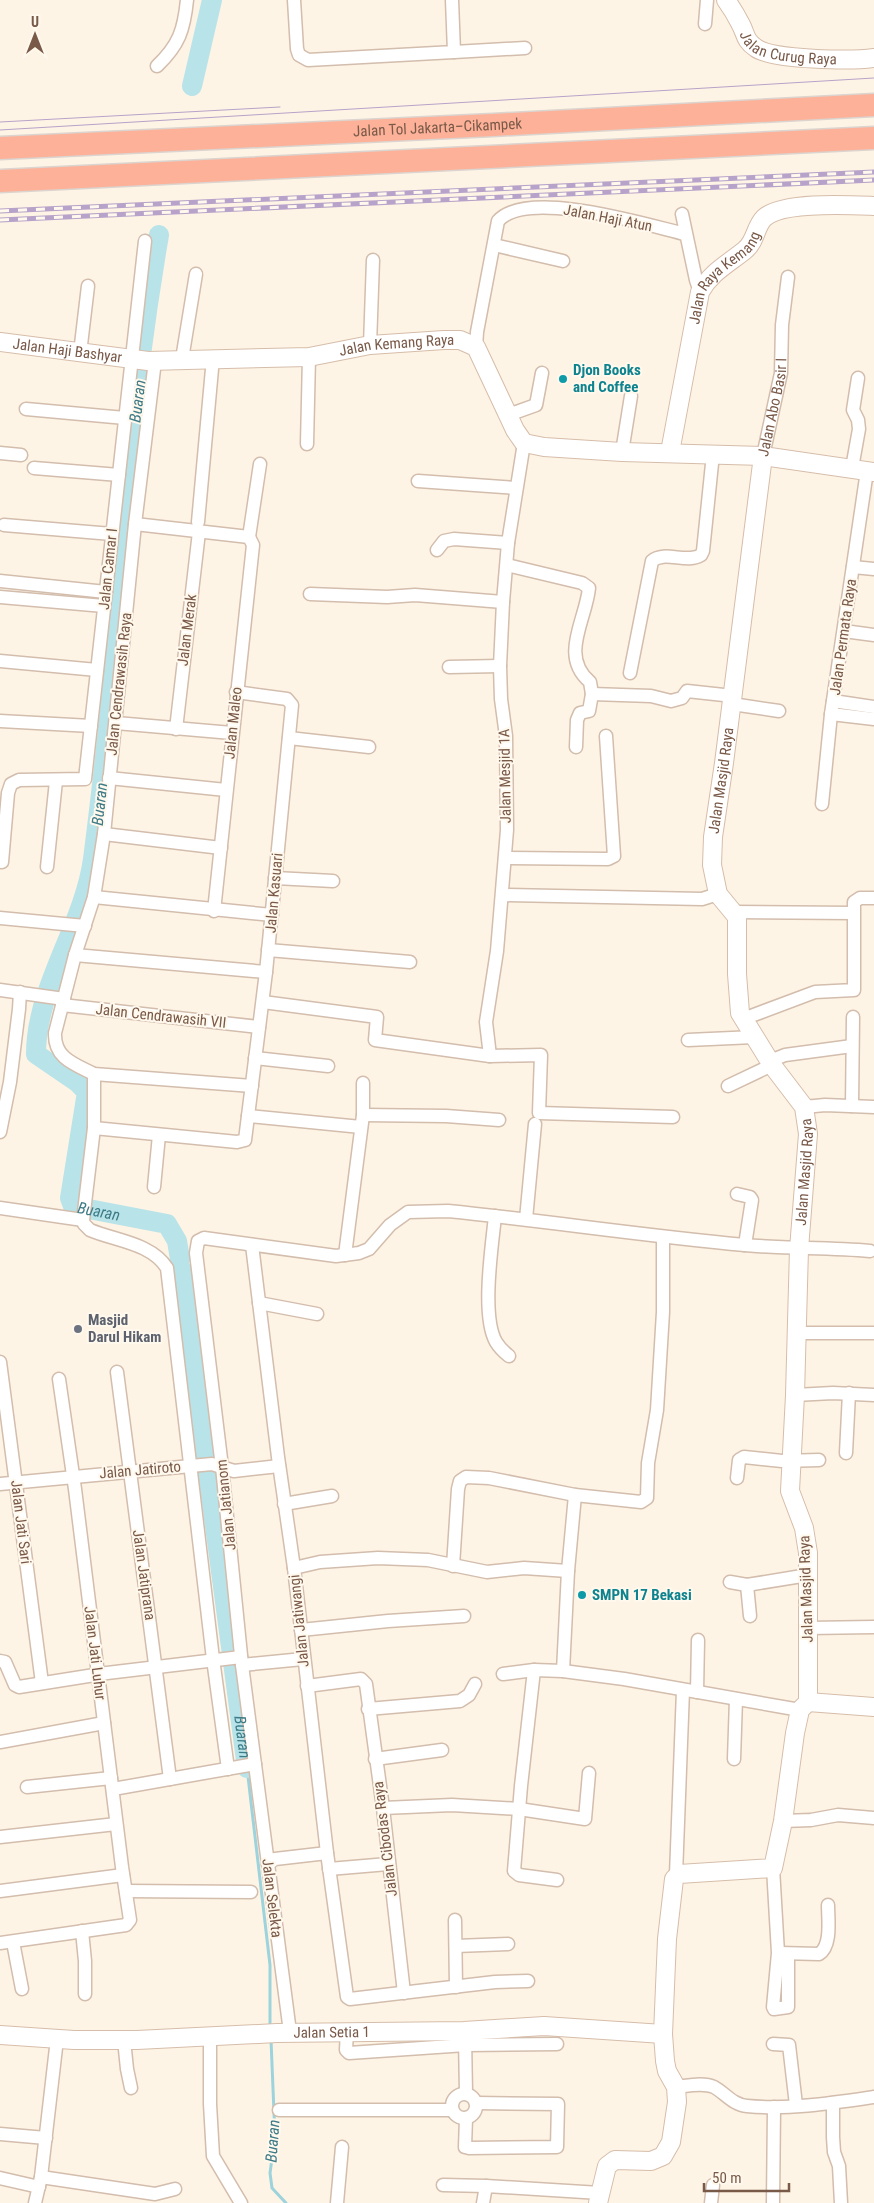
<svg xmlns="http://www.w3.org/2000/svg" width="874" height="2203" viewBox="0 0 874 2203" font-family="'Roboto Condensed',sans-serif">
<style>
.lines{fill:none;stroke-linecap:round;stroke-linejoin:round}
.stream{stroke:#9dd3dc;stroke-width:3}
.river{stroke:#b8e3e9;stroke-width:20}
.street-casing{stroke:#d3bdad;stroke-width:15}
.secondary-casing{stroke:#d6bdaa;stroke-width:20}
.highway-casing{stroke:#dcd4cf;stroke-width:25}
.street{stroke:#fff;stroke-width:12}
.secondary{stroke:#fff;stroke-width:18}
.highway{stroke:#fcb198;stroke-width:22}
.tram{stroke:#b7a2c9;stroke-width:1}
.rail-casing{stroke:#b7a2c9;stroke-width:5}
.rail{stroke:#fff8ed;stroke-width:3;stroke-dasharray:9;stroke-linecap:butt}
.culture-dot{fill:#0f9aa8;stroke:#fff8ed;stroke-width:2}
.worship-dot{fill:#6b7280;stroke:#fff8ed;stroke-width:2}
.labels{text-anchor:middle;stroke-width:4;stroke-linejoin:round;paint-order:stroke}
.street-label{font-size:15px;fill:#795948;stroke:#fff8ed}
.culture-label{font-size:15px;font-weight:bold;fill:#0d838f;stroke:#fff8ed;text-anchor:start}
.worship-label{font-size:15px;font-weight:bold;fill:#5b616d;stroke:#fff8ed;text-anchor:start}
.water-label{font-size:16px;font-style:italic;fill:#3d7b87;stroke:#fff8ed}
</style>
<rect width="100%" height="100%" fill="#fef4e5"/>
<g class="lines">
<!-- stream -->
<g class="stream">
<path d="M 247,1768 L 270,1965 L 270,2028"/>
<path d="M 271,2040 L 275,2137 L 270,2173 L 272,2188 L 286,2203"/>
</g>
<!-- river -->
<g class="river">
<path d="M 192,86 L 212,0"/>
<path id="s1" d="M 159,235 C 146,311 136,387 129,463 C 124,517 123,572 118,626 C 111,703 103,782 93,859 C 84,925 36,987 36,1054 L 77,1082 L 87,1092 L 70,1198 L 73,1206 L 167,1224 L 177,1241 L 180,1259"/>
<path id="s2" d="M 181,1269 L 247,1768"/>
</g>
<!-- street casing -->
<g class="street-casing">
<g id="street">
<path d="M 294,0 L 297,49 L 299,55 L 308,60 L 454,52 L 452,0"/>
<path d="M 705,24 L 707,0"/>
<path d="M 454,52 L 525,48"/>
<path d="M 157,66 C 179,45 184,30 187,0"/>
<path d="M 682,214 L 696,280 L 700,292"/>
<path d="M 494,245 L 563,261"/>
<path d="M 370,345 L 373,260"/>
<path d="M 476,347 L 477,332 L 498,221 C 527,188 647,225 685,234"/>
<path d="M 80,353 L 88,286"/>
<path d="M 182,359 L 196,274"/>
<path d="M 155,361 L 135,524 L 104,834 L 94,897 L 75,955 L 55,1033 C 54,1058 74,1064 94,1074 L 252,1086"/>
<path d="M 26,409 L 125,418"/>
<path d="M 508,415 L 536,405 L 542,373"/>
<path d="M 307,444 L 309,357"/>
<path d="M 622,452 L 631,396"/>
<path d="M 0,453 L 21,455"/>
<path id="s3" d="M 763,456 L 781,373 L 782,325 L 788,277"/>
<path d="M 34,468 L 119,475"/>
<path d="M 852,468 L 859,429 L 858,420 L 853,410 L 858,378"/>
<path d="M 418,481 L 516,488"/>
<path d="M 198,522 L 213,358"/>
<path d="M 135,524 L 249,537"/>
<path d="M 4,525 L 112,534"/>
<path d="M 249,537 L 260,464"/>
<path d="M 437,550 L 444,541 L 454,539 L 508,543"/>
<path d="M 507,565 L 582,583 L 589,588 C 586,620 559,656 590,682 L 592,694 L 589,711 L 580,713 L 577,720 L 576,747"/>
<path d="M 853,567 L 874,569"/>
<path d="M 0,581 L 106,592"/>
<path d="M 310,594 L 387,597 L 415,595 L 503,602"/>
<path d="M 0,597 L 104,606"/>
<path d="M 844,631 L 874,635"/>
<path d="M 0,661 L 97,670"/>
<path d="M 449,667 L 500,666"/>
<path d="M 630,673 L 652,561 C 664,550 687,564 701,555 L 703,551 L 713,454"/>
<path d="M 592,694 L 651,696 L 671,701 L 682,698 L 687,691 L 733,696"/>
<path d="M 833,701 L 874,707"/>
<path d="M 732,704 L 779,711"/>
<path d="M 831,714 L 874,719"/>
<path d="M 0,721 L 91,726"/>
<path d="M 116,723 L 232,733"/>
<path d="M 176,729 L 199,532"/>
<path d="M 289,738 L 369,747"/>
<path d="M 109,778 L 226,790"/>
<path d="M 822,804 L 831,714 L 867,471"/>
<path d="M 104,834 L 221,848"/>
<path d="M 505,858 L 608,859 L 614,856 L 606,736"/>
<path d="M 2,862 L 8,793 L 11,784 L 19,780 L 85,779 L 145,241"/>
<path d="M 47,867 L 56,781"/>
<path d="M 275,878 L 333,881"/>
<path d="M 503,895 L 702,899 L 718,894"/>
<path d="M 94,897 L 272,915"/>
<path d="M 214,911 L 253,545 L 249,537"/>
<path d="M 734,912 L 853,913"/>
<path d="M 0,918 L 85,926"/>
<path d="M 268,950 L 410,962"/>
<path d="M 75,955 L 266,972"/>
<path d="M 0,990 L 64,999"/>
<path d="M 263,1002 L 377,1017 L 375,1040 L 490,1056 L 541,1055 L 539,1113 L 673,1117"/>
<path d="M 62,1005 L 259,1027"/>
<path d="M 743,1019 L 815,992 L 854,990 L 854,902 L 860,898 L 874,898"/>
<path d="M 688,1040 L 754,1037"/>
<path d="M 490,1056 L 486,1022 L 497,951 L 507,830 L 506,736 L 501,699 L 500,666 L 503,602 L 508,543 L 524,443"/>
<path d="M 255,1058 L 328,1066"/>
<path d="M 770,1061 L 785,1055 L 852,1046"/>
<path d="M 94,1074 L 94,1128 L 83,1220 L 84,1224 L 90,1230 C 116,1241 151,1243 167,1268 L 213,1659 L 228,1769"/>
<path d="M 728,1086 L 772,1065"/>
<path d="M 852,1106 L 853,1017"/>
<path d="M 804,1107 L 825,1105 L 874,1107"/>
<path d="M 363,1115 L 446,1116 L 499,1120"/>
<path d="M 248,1116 L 361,1127"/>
<path d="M 94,1128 L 237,1142 L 245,1140 L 266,972 L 292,705 L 287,699 L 236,692"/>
<path d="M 0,1132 L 10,1082 L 19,1009 L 20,992"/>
<path d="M 154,1187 L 159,1135"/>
<path d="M 737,1194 L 750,1197 L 752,1200 L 745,1245"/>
<path d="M 0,1208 L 83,1220"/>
<path d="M 495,1216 C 492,1246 481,1316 496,1342 C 499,1347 504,1352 509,1356"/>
<path d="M 526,1219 L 535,1124"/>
<path d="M 252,1245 L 278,1457 L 294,1568 L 327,1853 L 347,1997 L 350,1999 L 495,1982 L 528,1981"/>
<path d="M 345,1255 L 363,1115 L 363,1083"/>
<path d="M 259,1303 L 317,1314"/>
<path d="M 795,1333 L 874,1333"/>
<path d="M 0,1362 L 42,1683"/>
<path d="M 117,1372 L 170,1779"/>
<path d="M 795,1395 L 833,1393 L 874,1395"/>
<path d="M 846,1453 L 849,1393"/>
<path d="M 737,1478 L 739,1460 L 744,1457 L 782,1461 L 819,1460"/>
<path d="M 0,1484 L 212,1464 L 234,1471 L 279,1466"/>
<path d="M 284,1504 L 332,1496"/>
<path d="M 453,1566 L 458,1489 L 460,1481 L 466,1477 L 489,1478 L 575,1495 L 641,1502 L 647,1498 L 648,1463 L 657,1410 L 663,1312 L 663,1237"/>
<path d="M 294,1568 L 320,1562 L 378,1558 L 428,1560 L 487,1572 L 524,1568 L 568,1571"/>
<path d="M 730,1582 L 747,1585 L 808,1575"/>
<path d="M 747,1585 L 750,1616"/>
<path d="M 808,1628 L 874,1627"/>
<path d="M 301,1630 L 388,1621 L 464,1616"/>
<path d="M 0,1661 L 5,1662 L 15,1685 L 19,1687 L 107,1673 L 241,1657"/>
<path d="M 242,1665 L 303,1659"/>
<path d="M 534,1670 L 521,1786 L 514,1871 L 519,1875 L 557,1880"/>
<path d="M 563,1671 L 568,1571 L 575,1495"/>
<path d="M 503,1674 L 534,1670 L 563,1671 L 624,1679 L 800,1710"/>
<path d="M 307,1686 L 361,1679 L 366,1684 L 383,1808 L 404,1993"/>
<path d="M 697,1692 L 698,1640"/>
<path d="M 368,1709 L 460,1701 L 469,1695 L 475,1684"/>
<path d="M 0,1742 L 104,1723"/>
<path d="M 375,1759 L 442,1750"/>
<path d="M 734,1759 L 736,1699"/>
<path d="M 27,1787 L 111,1778"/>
<path d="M 113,1789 L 255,1764"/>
<path d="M 383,1808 L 452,1805 L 519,1809 L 585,1819 L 589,1773"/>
<path d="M 783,1821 L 811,1820 L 838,1815 L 874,1818"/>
<path d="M 0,1837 L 116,1824"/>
<path d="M 268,1864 L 275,1859 L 327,1853"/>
<path d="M 773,1868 L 778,1953 L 773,2007 L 774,2009 L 788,2007 L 788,1955"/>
<path d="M 329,1869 L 388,1864"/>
<path d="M 676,1875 L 683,1690"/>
<path d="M 0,1891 L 123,1875"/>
<path d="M 126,1891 L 251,1892"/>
<path d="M 455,1920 L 456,1987"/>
<path d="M 82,1931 L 85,1961 L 85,1994"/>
<path d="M 13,1942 L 22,1989"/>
<path d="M 0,1943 L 126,1925 L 130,1920 L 122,1867 L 75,1489 L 59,1379"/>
<path d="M 456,1946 L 508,1944"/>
<path d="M 780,1953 L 819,1954 C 832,1946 828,1919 828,1905"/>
<path d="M 347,2031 L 346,2050 L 349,2053 L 466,2045 L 557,2044"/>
<path d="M 290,2032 L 242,1665 L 222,1467 L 196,1253 L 198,1241 L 204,1238 L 336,1256 L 359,1253 L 369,1249 L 390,1225 L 408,1212 L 448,1211 C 547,1221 646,1236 745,1245 C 787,1249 828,1247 870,1251"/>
<path d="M 210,2035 L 210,2104 L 213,2156 L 241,2203"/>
<path d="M 465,2037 L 466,2094"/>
<path d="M 124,2040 L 127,2069 L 131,2088"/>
<path d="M 773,2044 L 789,2045 L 796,2105"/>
<path d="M 676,2087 C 687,2086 703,2082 714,2087 C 725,2093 733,2105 747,2106 C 789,2110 833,2103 874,2097"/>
<circle cx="464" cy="2106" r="12"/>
<path d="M 833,2103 L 833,2137 L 834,2152 L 839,2166 L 841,2203"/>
<path d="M 279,2110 L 452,2110"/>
<path d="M 466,2118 L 465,2147 L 469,2148 L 557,2147 L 558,2104 L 476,2103"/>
<path d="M 0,2134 L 46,2138"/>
<path d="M 41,2177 L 155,2194 L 175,2189"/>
<path d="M 0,2178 L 39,2187"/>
<path d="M 443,2185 L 486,2186"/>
<path d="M 35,2203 L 41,2177 L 57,2039"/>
<path d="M 337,2203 L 342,2147"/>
<path d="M 483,2203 L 486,2186 L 600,2193"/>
<path d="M 711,2203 L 713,2185"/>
<path d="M 773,2203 L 774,2107"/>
</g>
</g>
<!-- secondary casing -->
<g class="secondary-casing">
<g id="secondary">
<path id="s4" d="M 726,0 C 731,7 736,15 740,23 C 746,33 744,40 756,48 C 773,60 852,61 874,58"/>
<path id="s5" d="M 0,342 L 148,361 L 309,357 L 370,345 L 444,340 L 460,340 L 476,347 L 515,430 L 524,443 L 544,447 L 622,452 L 763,456 L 874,472"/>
<path id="s6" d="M 670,452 L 700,292 C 711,272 728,264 745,250 C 756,241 755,227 764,218 C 782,201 850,205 874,206"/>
<path d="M 808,1702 L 874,1707"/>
<path id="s7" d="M 0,2035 L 74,2040 L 137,2040 L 277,2033 L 464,2031 L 544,2026 L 663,2034"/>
<path id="s8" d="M 598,2203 L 607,2166 L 615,2160 L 651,2161 L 663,2156 L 671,2142 L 677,2102 L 676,2087 L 667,2071 L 665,2061 L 663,2034 L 667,1939 L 674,1879 L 679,1874 L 773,1868 L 783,1821 L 795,1733 L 800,1710 L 808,1702 L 808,1553 L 804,1528 L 790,1491 L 795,1395 L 799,1249 L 808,1134 L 804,1107 L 772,1065 L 740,1013 L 737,974 L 737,917 L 718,894 L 712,865 L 713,837 L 724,763 L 763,456"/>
</g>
</g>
<!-- highway casing -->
<g class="highway-casing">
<g id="highway">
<path id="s9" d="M 0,148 L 493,125 L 874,105"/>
<path d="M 0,181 L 874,138"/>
</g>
</g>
<!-- street -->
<use href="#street" class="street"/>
<!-- secondary -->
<use href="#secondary" class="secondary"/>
<!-- highway -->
<use href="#highway" class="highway"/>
<!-- tram -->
<g class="tram">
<path d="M 0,122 L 280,107"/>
<path d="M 0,130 L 874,78"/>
</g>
<!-- rail casing -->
<g class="rail-casing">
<g id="rail">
<path d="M 0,211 L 874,172"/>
<path d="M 0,220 L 874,180"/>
</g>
</g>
<!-- rail -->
<use href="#rail" class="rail"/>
</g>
<!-- markers -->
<g class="culture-dot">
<circle cx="563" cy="379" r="5"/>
<circle cx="582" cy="1595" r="5"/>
</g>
<circle class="worship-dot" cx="78" cy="1329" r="5"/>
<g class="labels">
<!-- street labels -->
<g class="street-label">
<text dy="5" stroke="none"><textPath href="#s4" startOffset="88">Jalan Curug Raya</textPath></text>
<text dy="5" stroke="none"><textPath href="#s9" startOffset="438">Jalan Tol Jakarta–Cikampek</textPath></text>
<text transform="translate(608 218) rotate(11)" y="5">Jalan Haji Atun</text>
<text dy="5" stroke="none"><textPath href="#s6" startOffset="188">Jalan Raya Kemang</textPath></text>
<text dy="5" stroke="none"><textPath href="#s5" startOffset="399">Jalan Kemang Raya</textPath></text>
<text dy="5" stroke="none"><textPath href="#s5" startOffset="68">Jalan Haji Bashyar</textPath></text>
<text dy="5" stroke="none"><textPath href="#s3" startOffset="50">Jalan Abo Basir I</textPath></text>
<text transform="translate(108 569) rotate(-84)" y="5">Jalan Camar I</text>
<text transform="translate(187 630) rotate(-83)" y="5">Jalan Merak</text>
<text transform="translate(843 637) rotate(-82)" y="5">Jalan Permata Raya</text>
<text transform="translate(119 684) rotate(-84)" y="5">Jalan Cendrawasih Raya</text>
<text transform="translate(233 723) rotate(-84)" y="5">Jalan Maleo</text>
<text transform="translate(505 776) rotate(-91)" y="5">Jalan Mesjid 1A</text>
<text dy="5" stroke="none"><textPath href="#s8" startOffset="1606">Jalan Masjid Raya</textPath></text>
<text transform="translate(274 893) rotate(-85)" y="5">Jalan Kasuari</text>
<text transform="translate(161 1016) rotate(6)" y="5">Jalan Cendrawasih VII</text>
<text dy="5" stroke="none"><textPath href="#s8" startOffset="1186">Jalan Masjid Raya</textPath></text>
<text transform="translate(140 1470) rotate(-5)" y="5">Jalan Jatiroto</text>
<text transform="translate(226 1505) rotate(-96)" y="5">Jalan Jatianom</text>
<text transform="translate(21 1522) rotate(83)" y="5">Jalan Jati Sari</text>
<text transform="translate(144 1575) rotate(82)" y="5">Jalan Jatiprana</text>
<text transform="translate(806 1589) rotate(-92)" y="5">Jalan Masjid Raya</text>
<text transform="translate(299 1621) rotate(-96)" y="5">Jalan Jatiwangi</text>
<text transform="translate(95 1653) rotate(83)" y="5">Jalan Jati Luhur</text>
<text transform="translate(385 1839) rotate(-97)" y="5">Jalan Cibodas Raya</text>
<text transform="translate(272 1898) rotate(83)" y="5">Jalan Selekta</text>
<text dy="5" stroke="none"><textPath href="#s7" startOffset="332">Jalan Setia 1</textPath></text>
</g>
<!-- culture labels -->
<g class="culture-label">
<text x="573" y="375">Djon Books<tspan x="573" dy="17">and Coffee</tspan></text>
<text x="592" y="1600">SMPN 17 Bekasi</text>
</g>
<!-- worship labels -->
<g class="worship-label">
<text x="88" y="1325">Masjid<tspan x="88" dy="17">Darul Hikam</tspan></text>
</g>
<!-- water labels -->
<g class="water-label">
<text transform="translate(137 401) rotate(-83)" y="6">Buaran</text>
<text transform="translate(99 804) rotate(-84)" y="6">Buaran</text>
<text dy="6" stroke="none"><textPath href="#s1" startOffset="1038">Buaran</textPath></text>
<text dy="6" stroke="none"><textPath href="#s2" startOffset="472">Buaran</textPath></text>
<text transform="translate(272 2141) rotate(-86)" y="6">Buaran</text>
</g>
</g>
<!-- north arrow -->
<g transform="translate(35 35)" stroke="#fff8ed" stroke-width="4" paint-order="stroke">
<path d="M0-4L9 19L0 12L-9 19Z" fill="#795948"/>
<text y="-8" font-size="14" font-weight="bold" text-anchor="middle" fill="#795948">U</text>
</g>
<!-- scale -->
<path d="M704 2183v8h85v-8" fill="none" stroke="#795948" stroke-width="2.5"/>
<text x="712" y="2183" font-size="15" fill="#795948" stroke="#fff8ed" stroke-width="4" paint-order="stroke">50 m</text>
</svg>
